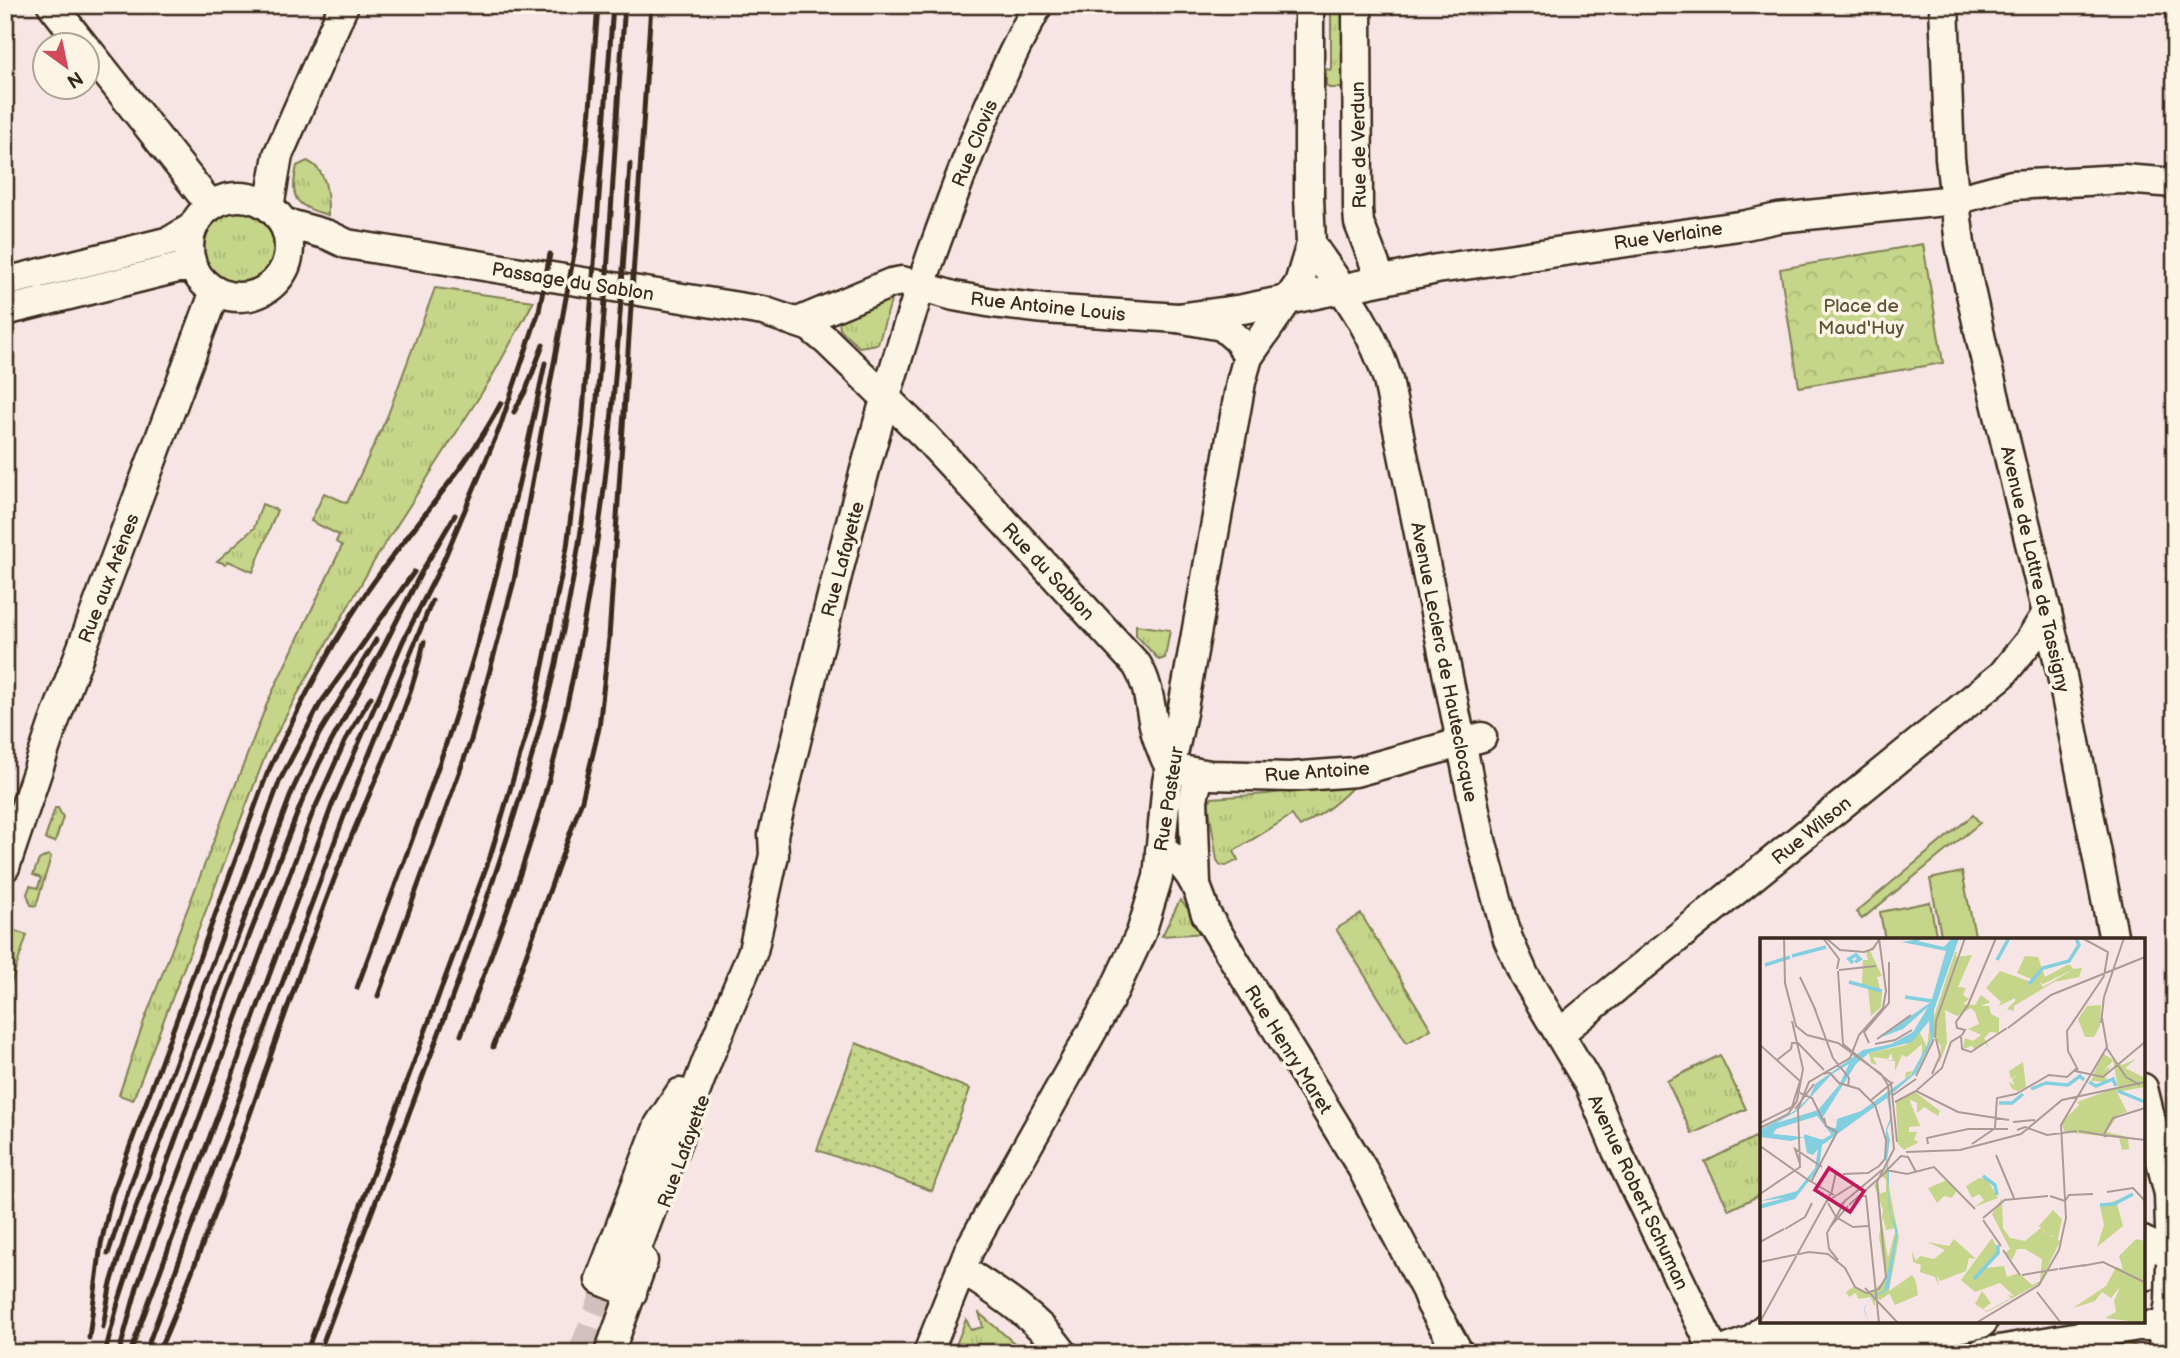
<svg xmlns="http://www.w3.org/2000/svg" width="2180" height="1358" viewBox="0 0 2180 1358" font-family="'Balsamiq Sans',sans-serif">
<style>
.grass{fill:url(#grass-tufts);stroke:#808054;stroke-width:2}
.forest{fill:url(#forest-crowns);stroke:#808054;stroke-width:2}
.garden{fill:url(#garden-dots);stroke:#808054;stroke-width:2}
.pitch{fill:#c5d589;stroke:#808054;stroke-width:2}
.lines{fill:none;stroke-linecap:round;stroke-linejoin:round}
.secondary-tunnel{stroke:#d1c0bd;stroke-width:28;stroke-dasharray:28 14;stroke-linecap:butt}
.secondary-casing{stroke:#3b2a1e;stroke-width:33}
.primary-casing{stroke:#3b2a1e;stroke-width:37}
.secondary{stroke:#fcf5e5;stroke-width:28}
.primary{stroke:#fcf5e5;stroke-width:32}
.rail{stroke:#3b2a1e;stroke-width:5}
.secondary-bridge-casing{stroke:#3b2a1e;stroke-width:33;stroke-linecap:butt}
.secondary-bridge{stroke:#fcf5e5;stroke-width:28}
.labels{text-anchor:middle;stroke-width:7;stroke-linejoin:round;paint-order:stroke}
.street-label{font-size:19px;fill:#3b2a1e;stroke:#fcf5e5}
.park-label{font-size:19px;fill:#5e5539;stroke:#fcf5e5}
.inset-river{fill:none;stroke:#81cfdf;stroke-width:3.5}
.inset-road{fill:none;stroke:#ac9a95;stroke-width:2}
.view{fill:#c2185b;fill-opacity:0.15;stroke:#c2185b;stroke-width:3.5}
.inset-edge{fill:none;stroke:#3b2a1e;stroke-width:3.5}
</style>
<defs>
<pattern id="grass-tufts" width="24" height="20" patternUnits="userSpaceOnUse" patternTransform="scale(1.75)"><rect width="24" height="20" fill="#c5d589"/><path d="M3 7l-1-3M5 7V3M7 7l1-3M15 17l-1-3M17 17v-4M19 17l1-3" fill="none" stroke="#aab776"/></pattern>
<pattern id="forest-crowns" width="20" height="18" patternUnits="userSpaceOnUse" patternTransform="scale(1.75)"><rect width="20" height="18" fill="#c5d589"/><path d="M2 6a3 3 0 1 1 6 0M12 15a3 3 0 1 1 6 0" fill="none" stroke="#aab776"/></pattern>
<pattern id="garden-dots" width="8" height="8" patternUnits="userSpaceOnUse" patternTransform="scale(1.75)"><rect width="8" height="8" fill="#c5d589"/><path d="M2 2h.1M6 6h.1" fill="none" stroke="#aab776" stroke-width="1.8" stroke-linecap="round"/></pattern>
</defs>
<rect width="100%" height="100%" fill="#f7e5e5"/>
<filter id="ink" filterUnits="userSpaceOnUse"><feTurbulence type="fractalNoise" baseFrequency=".0143" numOctaves="2"/><feDisplacementMap in="SourceGraphic" scale="14" xChannelSelector="R" yChannelSelector="G"/><feConvolveMatrix kernelMatrix="1 2 1 2 8 2 1 2 1" color-interpolation-filters="sRGB"/></filter>
<g filter="url(#ink)">
<!-- grass -->
<g class="grass">
<path d="M 1331,5 L 1347,5 L 1344,92 L 1342,93 L 1340,88 L 1329,88 L 1326,85 L 1326,69 L 1331,70 Z"/>
<path d="M 307,161 C 328,170 328,196 328,215 C 296,206 289,200 297,166 Z"/>
<circle cx="238" cy="249" r="37"/>
<path d="M 435,288 L 534,301 L 490,380 L 376,558 L 296,697 L 266,754 L 133,1100 L 119,1095 L 144,1021 L 268,701 L 342,546 L 336,542 L 339,535 L 311,521 L 324,493 L 347,503 L 387,417 Z"/>
<path d="M 885,300 L 891,301 L 878,344 L 859,347 L 840,329 L 839,321 Z"/>
<path d="M 262,504 L 277,510 L 253,572 L 228,561 L 226,564 L 217,561 L 254,528 Z"/>
<path d="M 1136,625 L 1170,630 L 1165,658 L 1159,660 L 1136,635 Z"/>
<path d="M 1358,781 C 1341,801 1322,814 1300,827 L 1292,815 L 1234,851 L 1238,860 L 1226,866 L 1220,865 L 1217,860 L 1208,802 L 1212,798 L 1267,794 Z"/>
<path d="M 55,808 L 58,808 L 63,817 L 55,842 L 45,839 Z"/>
<path d="M 48,855 L 51,857 L 36,906 L 31,905 L 27,894 L 30,886 L 38,888 L 41,878 L 33,875 L 39,860 Z"/>
<path d="M 1180,900 L 1192,913 L 1205,933 L 1162,936 Z"/>
<path d="M 1361,914 L 1431,1029 L 1407,1043 L 1336,929 Z"/>
<path d="M 15,931 L 27,935 L 11,983 L 5,982 L 5,971 L 11,972 L 14,962 L 5,960 Z"/>
<path d="M 1720,1055 L 1746,1109 L 1692,1134 L 1667,1081 Z"/>
<path d="M 1755,1137 L 1762,1151 L 1762,1194 L 1729,1210 L 1705,1162 Z"/>
<path d="M 979,1312 L 979,1313 L 1026,1353 L 953,1353 L 966,1319 L 971,1330 L 983,1327 Z"/>
</g>
<!-- forest -->
<g class="forest">
<path d="M 1923,244 L 1943,363 L 1799,387 L 1780,269 Z"/>
<path d="M 2123,1341 L 2137,1347 L 2138,1353 L 2073,1353 L 2085,1347 Z"/>
</g>
<!-- garden -->
<path class="garden" d="M 856,1043 L 970,1089 L 932,1191 L 817,1150 Z"/>
<!-- pitch -->
<g class="pitch">
<path d="M 1973,815 L 1980,823 L 1862,919 L 1856,912 Z"/>
<path d="M 1962,872 L 1976,940 L 1942,940 L 1930,879 Z"/>
<path d="M 1930,902 L 1937,940 L 1885,940 L 1880,912 Z"/>
</g>
<g class="lines">
<!-- secondary-tunnel -->
<path class="secondary-tunnel" d="M 582,1353 L 613,1274"/>
<!-- secondary casing -->
<g class="secondary-casing">
<g id="secondary">
<path d="M 52,5 L 84,46"/>
<path d="M 1357,5 L 1358,210 L 1359,223 L 1381,280"/>
<path d="M 1944,5 L 1950,158 L 1960,244 L 1984,353 L 2061,671 L 2114,940"/>
<path d="M 88,50 L 211,206"/>
<circle cx="239" cy="247" r="50"/>
<path d="M 269,207 L 278,155 L 344,5"/>
<path d="M 282,222 L 328,235 L 347,244 L 763,311 L 810,327 L 827,341 L 925,436 L 1137,665 C 1149,685 1149,703 1154,725 C 1157,741 1163,754 1170,768"/>
<path d="M 1311,244 C 1342,289 1372,327 1388,380 L 1481,840 L 1508,939 L 1524,975 L 1589,1084 L 1617,1151 L 1715,1353"/>
<path d="M 5,282 L 170,241 L 193,227"/>
<path d="M 5,311 L 178,268 L 193,268"/>
<path d="M 1178,318 L 1243,309 L 1437,269 L 1746,225 L 1778,218 L 1955,200 L 2012,185 L 2123,179 L 2175,183"/>
<path d="M 798,322 L 891,283 L 902,281 L 954,296 L 993,303 L 1045,309 L 1178,318 L 1222,326 L 1238,340 L 1248,357"/>
<path d="M 1170,768 L 1210,775 L 1290,777 L 1355,772 L 1482,737"/>
<path d="M 1160,851 C 1188,861 1198,887 1206,914 L 1362,1168 L 1426,1291 L 1431,1304 L 1459,1353"/>
<path d="M 5,867 L 53,725 L 215,291"/>
<path d="M 1196,883 L 1193,799 L 1199,775"/>
<path d="M 1560,1033 L 2002,675 L 2030,640 L 2047,613"/>
<path d="M 2143,1088 L 2169,1194 L 2171,1263"/>
<path d="M 2143,1241 L 2153,1246 L 2171,1263"/>
<path d="M 961,1269 C 997,1292 1038,1318 1063,1353"/>
<path d="M 626,1277 L 707,1061 L 753,951 L 774,855 L 773,835 C 822,638 866,439 934,248 C 964,165 995,83 1038,5"/>
<path d="M 632,1293 L 600,1280 L 659,1125 L 680,1093"/>
<path d="M 1747,1344 L 1773,1321"/>
<path d="M 609,1353 L 643,1261"/>
<path d="M 928,1353 L 969,1250 L 1109,1001 L 1141,933 L 1158,877 L 1167,782 L 1182,713 L 1241,382 L 1248,357 L 1299,284 L 1311,244 L 1309,197 L 1309,5"/>
<path d="M 1982,1353 L 2138,1326 L 2175,1326"/>
<path d="M 2162,1353 L 2169,1307"/>
</g>
</g>
<!-- primary casing -->
<g class="primary-casing">
<g id="primary">
<path d="M 2143,1274 L 2175,1268"/>
<path d="M 1869,1344 L 1981,1321"/>
<path d="M 1723,1353 L 1747,1344 L 1798,1339 L 1893,1321"/>
</g>
</g>
<!-- secondary -->
<use href="#secondary" class="secondary"/>
<!-- primary -->
<use href="#primary" class="primary"/>
<!-- rail -->
<g class="rail">
<path d="M 514,412 L 526,390 L 543,345"/>
<path d="M 357,988 C 394,887 434,786 466,682 C 498,578 523,470 545,363"/>
<path d="M 378,996 L 471,740 L 514,581 L 576,243 L 587,147 L 598,5"/>
<path d="M 461,1035 C 498,938 535,841 559,740 C 579,654 595,567 605,480 C 617,375 623,269 630,164"/>
<path d="M 493,1047 L 582,800 L 599,728 L 609,638 L 651,5"/>
<path d="M 108,1254 L 129,1189 L 280,780 L 320,704 L 414,572"/>
<path d="M 103,1327 L 110,1287 L 126,1234 L 293,789 L 319,734 L 376,640"/>
<path d="M 89,1338 L 101,1244 L 112,1195 L 267,774 C 300,704 337,631 383,569 C 423,514 470,463 501,403"/>
<path d="M 105,1353 L 118,1303 L 134,1254 L 250,934 L 301,804 L 320,762 L 385,644 L 421,573 L 455,515"/>
<path d="M 119,1353 L 138,1284 L 311,817 L 345,741 L 371,697"/>
<path d="M 130,1353 L 332,805 L 403,641 L 442,564 L 500,427 L 539,311 L 550,254"/>
<path d="M 145,1353 L 346,811 L 432,601"/>
<path d="M 158,1353 C 225,1201 273,1040 332,885 C 361,806 406,724 424,642"/>
<path d="M 306,1353 L 490,857 L 535,705 L 567,547 L 582,427 L 613,5"/>
<path d="M 319,1353 C 366,1226 415,1100 461,973 C 501,860 539,748 563,631 C 606,428 608,212 625,5"/>
</g>
<!-- secondary-bridge casing -->
<g class="secondary-bridge-casing">
<path id="secondary-bridge" d="M 2170,1301 L 2171,1263"/>
</g>
<!-- secondary-bridge -->
<use href="#secondary-bridge" class="secondary-bridge"/>
</g>
</g>
<g class="labels">
<!-- street labels -->
<g class="street-label">
<text transform="translate(974 143) rotate(-68)" y="7">Rue Clovis</text>
<text transform="translate(1358 145) rotate(-91)" y="7">Rue de Verdun</text>
<text transform="translate(1668 235) rotate(-8)" y="7">Rue Verlaine</text>
<text transform="translate(573 281) rotate(9)" y="7">Passage du Sablon</text>
<text transform="translate(1048 306) rotate(6)" y="7">Rue Antoine Louis</text>
<text transform="translate(842 559) rotate(-75)" y="7">Rue Lafayette</text>
<text transform="translate(2036 569) rotate(77)" y="7">Avenue de Lattre de Tassigny</text>
<text transform="translate(1049 571) rotate(47)" y="7">Rue du Sablon</text>
<text transform="translate(108 578) rotate(-69)" y="7">Rue aux Arènes</text>
<text transform="translate(1445 662) rotate(79)" y="7">Avenue Leclerc de Hauteclocque</text>
<text transform="translate(1317 771) rotate(-4)" y="7">Rue Antoine</text>
<text transform="translate(1168 799) rotate(-81)" y="7">Rue Pasteur</text>
<text transform="translate(1811 830) rotate(-39)" y="7">Rue Wilson</text>
<text transform="translate(1289 1049) rotate(58)" y="7">Rue Henry Maret</text>
<text transform="translate(683 1151) rotate(-70)" y="7">Rue Lafayette</text>
<text transform="translate(1639 1192) rotate(65)" y="7">Avenue Robert Schuman</text>
</g>
<!-- park labels -->
<g class="park-label">
<text x="1861" y="312">Place de<tspan x="1861" dy="22">Maud'Huy</tspan></text>
</g>
</g>
<!-- overview -->
<g transform="translate(1760 938)">
<rect width="385" height="385" fill="#f7e5e5"/>
<path d="M 118,4 L 115,9 L 110,13 L 122,38 L 117,39 L 120,51 L 115,51 L 122,54 L 121,69 L 111,78 L 108,50 L 102,47 L 103,22 L 108,22 L 106,14 ZM 265,18 L 278,19 L 285,39 L 309,26 L 314,31 L 283,46 L 257,35 ZM 342,115 L 362,127 L 376,121 L 365,130 L 385,140 L 385,149 L 357,154 L 367,174 L 358,177 L 347,194 L 368,199 L 369,211 L 362,212 L 359,200 L 305,194 L 301,185 L 319,167 L 317,164 L 358,149 L 353,123 L 343,133 L 351,128 L 345,138 L 348,144 L 331,143 ZM 219,240 L 227,241 L 238,260 L 214,269 L 224,262 L 219,256 L 212,260 L 206,248 ZM 118,243 L 120,256 L 127,254 L 128,262 L 125,289 L 123,279 L 122,284 L 128,320 L 136,290 L 131,277 L 128,250 L 128,247 L 139,299 L 129,353 L 152,337 L 156,343 L 148,343 L 120,362 L 115,360 L 115,368 L 114,368 L 111,359 L 98,361 L 96,355 L 89,359 L 86,354 L 93,349 L 108,356 L 126,342 L 119,299 L 123,272 L 114,247 ZM 242,260 L 243,290 L 250,300 L 265,303 L 283,288 L 284,295 L 300,303 L 280,345 L 227,374 L 215,366 L 222,353 L 231,365 L 223,371 L 227,373 L 251,360 L 248,357 L 254,358 L 240,345 L 215,354 L 201,342 L 232,300 L 239,314 L 226,330 L 244,328 L 247,339 L 259,335 L 272,347 L 280,343 L 282,321 L 265,311 L 257,311 L 252,322 L 245,315 L 250,311 L 232,276 Z" fill="#c5d589"/>
<path d="M 195,14 L 197,14 L 196,19 L 212,17 L 198,49 L 206,50 L 203,57 L 209,61 L 203,66 L 215,67 L 221,57 L 230,64 L 221,68 L 229,68 L 231,76 L 239,80 L 239,95 L 230,94 L 224,100 L 230,111 L 225,105 L 215,112 L 212,108 L 203,111 L 205,100 L 213,103 L 221,97 L 208,91 L 219,86 L 215,74 L 211,70 L 197,78 L 185,72 L 187,105 L 179,126 L 181,108 L 174,99 L 172,85 ZM 322,30 L 319,39 L 294,44 L 254,68 L 254,73 L 247,71 L 255,63 L 255,60 L 239,68 L 241,64 L 226,50 L 240,33 L 271,44 L 277,41 L 283,49 L 314,31 ZM 341,67 L 340,88 L 334,99 L 325,99 L 318,81 L 327,68 ZM 170,83 L 172,97 L 168,109 L 157,130 L 145,142 L 146,134 L 154,133 L 162,119 L 162,106 L 147,119 L 142,117 L 135,133 L 135,123 L 126,123 L 133,122 L 131,115 L 128,121 L 113,119 L 117,127 L 111,125 L 109,115 L 146,107 L 163,89 L 160,95 L 167,109 ZM 263,124 L 266,149 L 258,153 L 252,151 L 249,144 L 255,147 L 252,142 L 257,137 L 251,141 L 249,133 ZM 155,154 L 180,173 L 178,178 L 164,169 L 157,175 L 157,165 L 149,161 L 160,188 L 149,189 L 149,194 L 157,194 L 154,202 L 159,204 L 144,212 L 138,206 L 136,164 ZM 345,166 L 359,175 L 342,195 L 328,191 L 328,179 ZM 133,219 L 128,226 L 129,248 L 136,290 L 126,292 L 121,255 L 126,254 L 126,242 L 122,238 L 128,227 ZM 366,259 L 357,266 L 363,288 L 337,309 L 344,287 L 340,268 ZM 293,272 L 302,281 L 297,305 L 286,300 L 294,299 L 285,296 L 283,289 L 278,289 ZM 194,301 L 216,321 L 209,320 L 206,333 L 180,343 L 177,337 L 179,348 L 175,339 L 160,334 L 161,327 L 153,324 L 152,313 L 156,323 L 160,318 L 174,321 L 185,312 L 167,304 L 189,308 ZM 376,301 L 385,303 L 385,385 L 345,380 L 356,374 L 354,363 L 360,349 L 351,360 L 342,354 L 335,363 L 313,370 L 346,348 L 356,329 L 363,331 L 359,318 ZM 150,342 L 156,344 L 158,357 L 135,367 L 129,355 Z" fill="#c5d589"/>
<path d="M 187,242 L 197,252 L 192,260 L 184,258 L 177,265 L 168,250 Z" fill="#c5d589"/>
<path d="M 165,0 L 158,3 L 184,9 L 192,0 L 199,0 L 174,72 L 174,98 L 156,135 L 128,159 L 131,175 L 131,183 L 127,192 L 130,202 L 127,222 L 129,233 L 129,244 L 128,251 L 131,277 L 137,291 L 137,299 L 129,350 L 127,353 L 112,360 L 107,365 L 104,372 L 109,385 L 104,370 L 107,365 L 113,358 L 128,351 L 124,351 L 136,296 L 129,272 L 126,222 L 126,191 L 131,178 L 127,160 L 62,207 L 59,230 L 35,261 L 0,271 L 2,266 L 25,260 L 0,263 L 37,253 L 55,230 L 58,211 L 53,217 L 47,215 L 44,199 L 31,203 L 0,199 L 0,192 L 36,172 L 50,158 L 55,146 L 103,112 L 131,106 L 153,94 L 168,69 L 143,91 L 119,100 L 171,64 L 186,13 L 142,4 ZM 169,83 L 171,100 L 151,137 L 101,173 L 77,181 L 76,190 L 66,189 L 63,179 L 96,126 L 109,115 L 152,104 ZM 89,126 L 79,147 L 58,172 L 16,185 L 39,172 L 72,136 ZM 57,178 L 71,196 L 67,202 L 13,196 L 16,191 Z" fill="#81cfdf" fill-rule="evenodd"/>
<path class="inset-river" d="M 32,18 L 66,9M 237,22 L 249,0M 93,25 L 89,21 L 96,17 L 100,21 L 95,24M 5,27 L 30,19M 89,44 L 122,53M 269,46 L 283,30 L 309,23 L 319,7 L 316,0M 145,59 L 172,63M 329,144 L 336,148 L 353,141 L 356,148M 271,151 L 286,145 L 308,147 L 320,138 L 324,142M 358,153 L 385,164M 239,165 L 252,165 L 263,156M 0,197 L 36,200M 44,198 L 63,204 L 70,199M 223,238 L 235,247 L 237,257M 340,267 L 354,266 L 373,256M 214,341 L 238,315 L 238,307"/>
<path class="inset-road" d="M 63,0 L 79,21 L 77,31M 66,0 L 80,12 L 104,14 L 113,11 L 120,0M 322,0 L 348,14 L 344,38M 79,32 L 116,28M 78,33 L 83,106 L 131,145 L 137,204M 40,39 L 56,73M 54,69 L 73,120 L 89,140 L 88,149M 341,85 L 344,59 L 364,0M 248,90 L 291,57 L 385,19M 201,97 L 202,111 L 211,114 L 247,90M 202,97 L 205,92 L 197,90 L 196,84 L 208,67 L 236,0M 175,100 L 176,83 L 205,0M 117,101 L 151,77M 109,105 L 104,94 L 129,65 L 129,24M 115,106 L 135,102 L 152,92M 0,107 L 40,143 L 32,169 L 0,185M 346,109 L 366,139 L 380,147M 17,122 L 31,111 L 32,105 L 38,105 L 64,132M 318,132 L 308,113 L 307,93 L 344,38M 315,133 L 343,139 L 385,104M 64,136 L 69,134 L 79,145 L 99,151 L 115,167 L 126,202 L 125,221 L 119,228 L 108,235 L 83,236M 172,136 L 180,118 L 176,101M 156,138 L 174,101M 156,153 L 198,174 L 249,182M 40,155 L 52,160 L 64,184M 133,157 L 156,141M 110,163 L 133,144M 135,164 L 156,153 L 182,130 L 191,104 L 202,97M 35,171 L 54,146M 253,184 L 275,182M 0,190 L 28,176 L 37,163 L 43,131 L 32,83M 235,190 L 237,160 L 256,156 L 289,137 L 307,139 L 317,130M 257,192 L 265,189 L 287,197 L 317,193M 319,193 L 343,197M 344,196 L 353,180 L 385,170M 346,199 L 343,197 L 385,202M 168,206 L 167,200 L 208,191 L 248,191M 212,206 L 234,191M 0,208 L 51,244M 146,214 L 200,212 L 261,196 L 302,162 L 385,144M 236,217 L 254,260M 40,226 L 35,211 L 62,229M 126,232 L 147,236 L 174,229 L 215,271M 125,234 L 141,218 L 148,219 L 156,234M 51,244 L 77,194 L 66,188 L 64,180M 52,244 L 74,257M 347,254 L 373,250 L 385,263M 0,256 L 40,229 L 38,171 L 49,144 L 90,120 L 99,97 L 123,70 L 126,53 L 119,0M 71,257 L 76,234M 101,258 L 106,258 L 119,385M 290,258 L 305,263 L 309,257 L 333,256M 244,262 L 288,258M 66,264 L 93,247M 68,265 L 76,279 L 93,289 L 108,288M 89,267 L 127,233M 79,268 L 122,232M 223,280 L 246,261M 223,282 L 241,308M 70,289 L 88,268M 25,291 L 45,279 L 52,265M 0,304 L 24,291M 243,312 L 260,337M 78,322 L 69,311 L 67,295 L 86,261M 0,324 L 49,314 L 68,316 L 85,330 L 95,349 L 106,355 L 119,351 L 126,339 L 117,244 L 134,211 L 128,147 L 121,136 L 78,105 L 47,97 L 36,88 L 25,45 L 24,0M 322,328 L 343,324 L 384,344M 299,331 L 325,327M 262,337 L 298,331M 105,350 L 138,385M 277,354 L 301,385M 0,384 L 71,255M 216,385 L 279,347 L 299,312 L 306,280 L 301,187 L 347,109 L 342,80"/>
<path class="view" d="M 69,230 L 104,253 L 90,274 L 55,252 Z"/>
<rect width="385" height="385" class="inset-edge"/>
</g>
<!-- margin -->
<rect width="2180" height="1358" fill="none" stroke="#fcf5e5" stroke-width="28"/>
<rect x="14" y="14" width="2152" height="1330" fill="none" stroke="#3b2a1e" stroke-width="2.5" filter="url(#ink)"/>
<!-- north arrow -->
<g transform="translate(66 66) rotate(147)"><circle r="33" fill="#fcf5e5" stroke="#afa495" stroke-width="2"/>
<path d="M0-5L12 26L0 18L-12 26Z" fill="#d1495b"/>
<text y="-10" font-size="19" font-weight="bold" text-anchor="middle" fill="#3b2a1e">N</text>
</g>
</svg>
